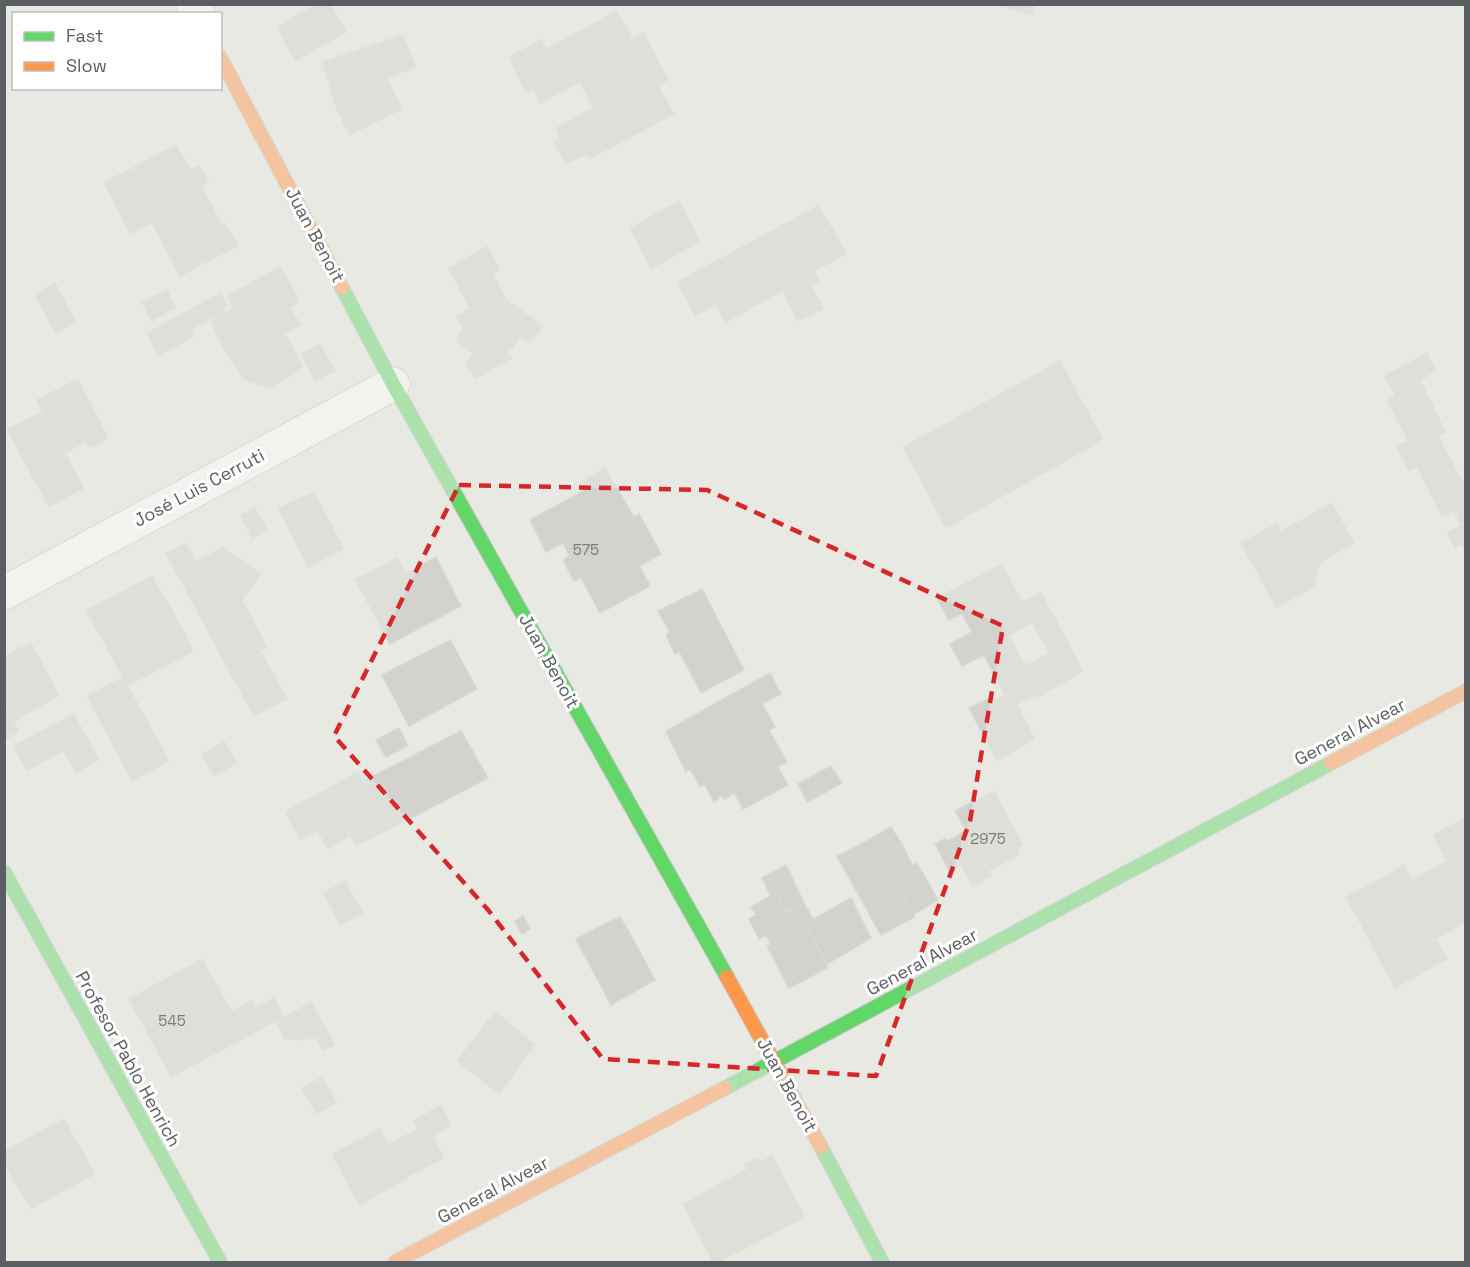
<svg xmlns="http://www.w3.org/2000/svg" width="1470" height="1267" viewBox="0 0 1470 1267" font-family="'Space Grotesk',sans-serif">
<style>
.building{fill:#d3d2cf;stroke:#d8d7d4;stroke-width:1.5}
.lines{fill:none;stroke-linecap:round;stroke-linejoin:round}
.street-casing{stroke:#c5c5c5;stroke-width:35}
.fast-casing{stroke:#c4c5c5;stroke-width:16}
.slow-casing{stroke:#c4c5c5;stroke-width:16}
.street{stroke:#fcfcfb;stroke-width:33}
.fast{stroke:#63d668;stroke-width:14}
.slow{stroke:#ff974d;stroke-width:14}
.marked{fill:none;stroke:#d62828;stroke-width:4.5;stroke-dasharray:12 8;stroke-linejoin:round}
.labels{text-anchor:middle;stroke-width:6;stroke-linejoin:round;paint-order:stroke}
.number-label{font-size:15px;fill:#797b7d}
.street-label{font-size:18px;fill:#5a5d61;stroke:#fff}
</style>
<rect width="100%" height="100%" fill="#e9e9e4"/>
<!-- building -->
<g class="building">
<path d="M 316,4 L 331,4 L 346,32 L 295,61 L 277,27 Z"/>
<path d="M 995,4 L 1035,4 L 1032,15 Z"/>
<path d="M 617,11 L 633,39 L 622,44 L 647,91 L 658,86 L 674,114 L 590,159 L 587,154 L 566,164 L 554,142 L 608,112 L 582,64 L 526,93 L 509,57 L 541,39 L 546,49 Z"/>
<path d="M 644,33 L 668,80 L 647,91 L 622,44 Z"/>
<path d="M 403,35 L 416,67 L 387,78 L 402,109 L 350,135 L 337,110 L 322,62 Z"/>
<path d="M 582,65 L 608,112 L 560,138 L 556,128 L 593,108 L 580,82 L 540,103 L 534,89 Z"/>
<path d="M 176,145 L 191,170 L 149,192 L 135,166 Z"/>
<path d="M 199,165 L 209,182 L 201,186 L 222,224 L 225,223 L 238,246 L 180,276 L 139,198 Z"/>
<path d="M 135,167 L 149,192 L 118,209 L 104,182 Z"/>
<path d="M 138,198 L 152,223 L 130,234 L 118,209 Z"/>
<path d="M 679,201 L 700,241 L 651,269 L 630,228 Z"/>
<path d="M 818,206 L 832,228 L 799,245 L 820,281 L 811,286 L 824,309 L 798,321 L 774,273 L 695,316 L 677,282 Z"/>
<path d="M 832,228 L 847,254 L 814,271 L 799,245 Z"/>
<path d="M 487,246 L 500,270 L 493,274 L 507,300 L 543,326 L 530,343 L 521,336 L 507,354 L 512,358 L 476,378 L 465,365 L 473,354 L 456,340 L 463,329 L 456,317 L 470,308 L 448,268 Z"/>
<path d="M 280,267 L 298,297 L 298,302 L 290,308 L 301,325 L 279,337 L 297,372 L 270,388 L 244,380 L 224,349 L 235,343 L 226,326 L 238,318 L 227,296 Z"/>
<path d="M 773,274 L 782,291 L 725,323 L 716,305 Z"/>
<path d="M 55,283 L 76,323 L 55,333 L 35,294 Z"/>
<path d="M 167,290 L 176,308 L 151,321 L 142,302 Z"/>
<path d="M 220,293 L 226,303 L 224,312 L 192,329 L 195,336 L 158,356 L 147,333 Z"/>
<path d="M 233,309 L 238,319 L 226,326 L 235,343 L 224,349 L 211,321 Z"/>
<path d="M 285,334 L 303,367 L 297,372 L 279,337 Z"/>
<path d="M 320,344 L 335,371 L 315,381 L 301,354 Z"/>
<path d="M 1427,353 L 1436,371 L 1420,380 L 1446,433 L 1438,436 L 1466,488 L 1466,551 L 1462,544 L 1455,548 L 1447,532 L 1461,525 L 1454,511 L 1442,516 L 1417,467 L 1409,471 L 1397,446 L 1408,441 L 1387,400 L 1395,395 L 1384,376 Z"/>
<path d="M 1060,361 L 1103,440 L 946,528 L 903,447 Z"/>
<path d="M 78,379 L 108,438 L 90,448 L 86,442 L 65,453 L 36,400 Z"/>
<path d="M 42,412 L 84,488 L 49,507 L 7,429 Z"/>
<path d="M 605,468 L 634,517 L 618,526 L 650,586 L 600,613 L 581,578 L 574,581 L 563,560 L 569,556 L 563,543 L 546,552 L 530,520 L 587,489 L 583,481 Z"/>
<path d="M 314,492 L 344,549 L 308,567 L 278,508 Z"/>
<path d="M 1332,503 L 1354,543 L 1320,563 L 1315,580 L 1317,586 L 1276,607 L 1241,543 L 1276,524 L 1281,531 Z"/>
<path d="M 255,508 L 267,530 L 252,539 L 240,515 Z"/>
<path d="M 639,514 L 661,554 L 639,566 L 618,526 Z"/>
<path d="M 186,543 L 193,558 L 174,568 L 166,553 Z"/>
<path d="M 223,547 L 253,568 L 231,598 L 261,651 L 252,668 L 233,678 L 174,568 L 193,558 L 196,562 Z"/>
<path d="M 436,557 L 461,606 L 390,644 L 355,579 L 397,558 L 406,573 Z"/>
<path d="M 1002,564 L 1033,623 L 1009,635 L 1025,666 L 1049,653 L 1065,682 L 1038,697 L 1030,682 L 1005,694 L 984,655 L 962,666 L 950,644 L 972,632 L 962,614 L 949,620 L 937,598 Z"/>
<path d="M 253,568 L 261,574 L 242,600 L 267,647 L 261,651 L 231,598 Z"/>
<path d="M 152,576 L 185,633 L 126,665 L 135,682 L 128,686 L 86,610 Z"/>
<path d="M 702,589 L 744,670 L 701,693 L 679,651 L 675,654 L 666,635 L 670,632 L 658,611 Z"/>
<path d="M 1041,592 L 1083,671 L 1065,682 L 1021,602 Z"/>
<path d="M 185,633 L 193,652 L 135,682 L 126,665 Z"/>
<path d="M 450,640 L 477,689 L 409,726 L 382,675 Z"/>
<path d="M 31,643 L 59,696 L 14,721 L 7,707 L 4,709 L 4,656 Z"/>
<path d="M 261,651 L 287,699 L 254,716 L 233,678 L 252,668 Z"/>
<path d="M 770,673 L 781,694 L 762,704 L 775,727 L 769,730 L 787,762 L 778,767 L 788,785 L 743,809 L 734,793 L 724,800 L 722,796 L 714,802 L 705,785 L 700,787 L 690,769 L 686,772 L 666,731 Z"/>
<path d="M 123,677 L 169,761 L 132,781 L 87,696 Z"/>
<path d="M 1030,682 L 1036,695 L 1017,704 L 1035,739 L 1019,748 L 994,700 Z"/>
<path d="M 992,697 L 1019,748 L 997,761 L 969,708 Z"/>
<path d="M 7,707 L 19,732 L 4,740 L 4,709 Z"/>
<path d="M 74,714 L 99,760 L 76,773 L 63,751 L 27,771 L 13,746 Z"/>
<path d="M 399,728 L 408,746 L 386,757 L 376,740 Z"/>
<path d="M 461,731 L 488,778 L 390,829 L 363,781 Z"/>
<path d="M 224,741 L 237,763 L 214,776 L 202,754 Z"/>
<path d="M 831,766 L 842,783 L 824,793 L 814,775 Z"/>
<path d="M 358,772 L 371,795 L 338,814 L 350,836 L 328,849 L 301,803 Z"/>
<path d="M 814,775 L 824,793 L 807,802 L 798,784 Z"/>
<path d="M 994,791 L 1023,845 L 1017,848 L 1020,854 L 989,871 L 992,876 L 973,886 L 948,841 L 966,830 L 955,811 Z"/>
<path d="M 371,795 L 390,829 L 356,846 L 339,814 Z"/>
<path d="M 301,803 L 317,830 L 300,839 L 285,812 Z"/>
<path d="M 1466,817 L 1466,922 L 1436,939 L 1448,959 L 1440,963 L 1391,873 L 1404,865 L 1412,880 L 1447,861 L 1433,835 Z"/>
<path d="M 891,827 L 902,845 L 870,862 L 861,844 Z"/>
<path d="M 946,838 L 960,864 L 949,870 L 935,844 Z"/>
<path d="M 861,844 L 870,862 L 902,845 L 913,866 L 893,878 L 915,917 L 881,935 L 837,856 Z"/>
<path d="M 917,863 L 938,900 L 914,914 L 893,878 Z"/>
<path d="M 786,865 L 804,903 L 787,912 L 776,893 L 771,896 L 762,878 Z"/>
<path d="M 1391,873 L 1440,963 L 1395,988 L 1346,897 Z"/>
<path d="M 345,881 L 363,913 L 341,925 L 323,893 Z"/>
<path d="M 776,893 L 786,913 L 804,903 L 816,924 L 808,929 L 828,968 L 789,988 L 767,946 L 771,944 L 766,935 L 759,939 L 749,919 L 756,915 L 751,907 Z"/>
<path d="M 851,898 L 871,938 L 827,964 L 809,929 L 816,924 L 814,919 Z"/>
<path d="M 523,916 L 530,929 L 522,934 L 515,921 Z"/>
<path d="M 620,917 L 628,930 L 607,941 L 599,927 Z"/>
<path d="M 599,927 L 607,941 L 628,930 L 655,980 L 611,1005 L 576,939 Z"/>
<path d="M 202,959 L 232,1011 L 252,1000 L 257,1007 L 274,998 L 284,1017 L 171,1077 L 129,999 Z"/>
<path d="M 311,1002 L 335,1045 L 324,1051 L 316,1038 L 302,1040 L 285,1039 L 276,1022 Z"/>
<path d="M 495,1011 L 535,1045 L 499,1094 L 457,1061 Z"/>
<path d="M 322,1077 L 337,1103 L 316,1114 L 302,1088 Z"/>
<path d="M 441,1105 L 451,1126 L 433,1136 L 444,1158 L 407,1177 L 389,1144 L 418,1129 L 413,1121 Z"/>
<path d="M 64,1119 L 95,1174 L 31,1209 L 4,1164 L 4,1151 Z"/>
<path d="M 380,1129 L 407,1179 L 359,1205 L 332,1154 Z"/>
<path d="M 772,1156 L 805,1217 L 719,1262 L 713,1262 L 683,1204 L 747,1169 L 745,1164 L 758,1157 L 760,1162 Z"/>
</g>
<g class="lines">
<!-- street casing -->
<g class="street-casing">
<g id="street">
<path d="M 193,4 L 198,14"/>
<path d="M 4,593 L 393,384"/>
</g>
</g>
<!-- fast casing -->
<g class="fast-casing">
<g id="fast">
<path d="M 342,288 L 393,384 L 727,977"/>
<path d="M 4,872 L 220,1262"/>
<path d="M 725,1088 L 1331,763"/>
<path d="M 821,1147 L 882,1262"/>
</g>
</g>
<!-- slow casing -->
<g class="slow-casing">
<g id="slow">
<path d="M 220,57 L 342,288"/>
<path d="M 1331,763 L 1466,691"/>
<path d="M 727,977 L 821,1147"/>
<path d="M 395,1262 L 725,1088"/>
</g>
</g>
<!-- street -->
<use href="#street" class="street"/>
<!-- fast -->
<use href="#fast" class="fast"/>
<!-- slow -->
<use href="#slow" class="slow"/>
</g>
<!-- marked area -->
<path d="M0 0H1470V1267H0ZM 459,485 L 707,490 L 1003,626 L 970,821 L 876,1076 L 603,1059 L 489,911 L 334,736 Z" fill="#e9e9e4" fill-opacity=".55" fill-rule="evenodd"/>
<path class="marked" d="M 459,485 L 707,490 L 1003,626 L 970,821 L 876,1076 L 603,1059 L 489,911 L 334,736 Z"/>
<g class="labels">
<!-- number labels -->
<g class="number-label">
<text x="586" y="555">575</text>
<text x="988" y="844">2975</text>
<text x="172" y="1026">545</text>
</g>
<!-- street labels -->
<g class="street-label">
<text transform="translate(315 235) rotate(62)" y="6">Juan Benoit</text>
<text transform="translate(199 488) rotate(-28)" y="6">José Luis Cerruti</text>
<text transform="translate(549 661) rotate(61)" y="6">Juan Benoit</text>
<text transform="translate(1350 732) rotate(-28)" y="6">General Alvear</text>
<text transform="translate(922 962) rotate(-28)" y="6">General Alvear</text>
<text transform="translate(128 1059) rotate(61)" y="6">Profesor Pablo Henrich</text>
<text transform="translate(787 1085) rotate(61)" y="6">Juan Benoit</text>
<text transform="translate(493 1190) rotate(-28)" y="6">General Alvear</text>
</g>
</g>
<!-- border -->
<rect width="1470" height="1267" fill="none" stroke="#5a5d61" stroke-width="12"/>
<!-- legend -->
<rect x="12" y="12" width="210" height="78" fill="#ffffff" stroke="#bdbec0" stroke-width="1.5"/>
<rect x="24" y="32" width="30" height="9" fill="#63d668" stroke="#bdbec0" stroke-width="1.5"/>
<text x="66" y="42" font-size="18" fill="#5a5d61">Fast</text>
<rect x="24" y="62" width="30" height="9" fill="#ff974d" stroke="#bdbec0" stroke-width="1.5"/>
<text x="66" y="72" font-size="18" fill="#5a5d61">Slow</text>
</svg>
